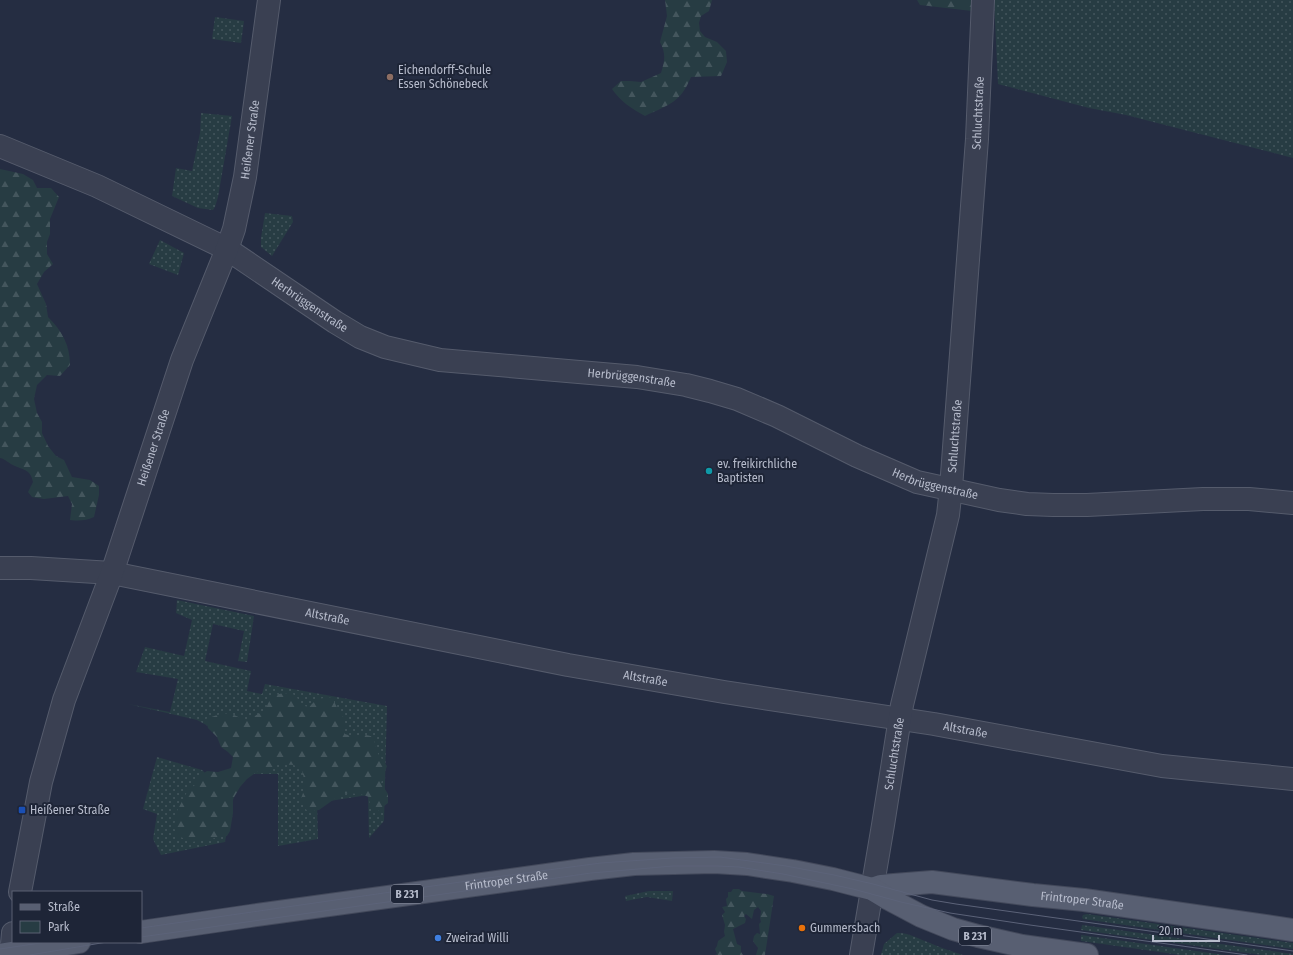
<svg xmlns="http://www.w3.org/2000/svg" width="1293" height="955" viewBox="0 0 1293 955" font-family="'Fira Sans Condensed',sans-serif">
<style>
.green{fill:url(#green-dots)}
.forest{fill:url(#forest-firs)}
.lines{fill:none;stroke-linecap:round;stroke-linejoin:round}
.minor-casing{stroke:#555b6c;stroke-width:24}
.tertiary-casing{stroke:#555b6c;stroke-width:24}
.primary-casing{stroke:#43495b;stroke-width:24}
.minor{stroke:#3a4052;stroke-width:22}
.tertiary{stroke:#3a4052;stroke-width:22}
.primary{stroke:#585f72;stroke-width:22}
.tram{stroke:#5c6379;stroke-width:1}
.education-dot{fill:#8d6e63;stroke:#1e2537;stroke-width:1.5}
.culture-dot{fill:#0f9aa8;stroke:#1e2537;stroke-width:1.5}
.transit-dot{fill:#1a4fb4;stroke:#1e2537;stroke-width:1.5}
.food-dot{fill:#e8710a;stroke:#1e2537;stroke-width:1.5}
.shop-dot{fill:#3f7fe0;stroke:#1e2537;stroke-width:1.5}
.labels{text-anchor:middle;stroke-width:4;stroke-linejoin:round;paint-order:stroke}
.shield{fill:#1e2537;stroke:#898f9f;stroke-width:1}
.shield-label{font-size:11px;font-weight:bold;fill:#b7bccc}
.poi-label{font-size:12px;fill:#b7bccc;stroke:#1e2537;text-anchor:start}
.street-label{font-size:12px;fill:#b7bccc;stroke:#1e2537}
</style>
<defs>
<pattern id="green-dots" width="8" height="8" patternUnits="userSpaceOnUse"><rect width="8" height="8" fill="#273c43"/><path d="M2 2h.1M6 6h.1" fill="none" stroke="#44565d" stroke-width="1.8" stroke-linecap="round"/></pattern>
<pattern id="forest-firs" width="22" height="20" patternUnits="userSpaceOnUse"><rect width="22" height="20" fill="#273c43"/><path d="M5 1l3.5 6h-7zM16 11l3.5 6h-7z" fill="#44565d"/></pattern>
</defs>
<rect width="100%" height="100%" fill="#252d42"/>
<!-- green -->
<g class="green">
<path d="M 994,0 L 1293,0 L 1293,158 L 1126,115 L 1089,108 L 998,84 Z"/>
<path d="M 215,17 L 244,21 L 241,43 L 212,39 Z"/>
<path d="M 201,113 L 232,116 L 218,197 L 215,207 L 213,210 L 198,208 L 172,196 L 176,168 L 192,171 L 200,133 Z"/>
<path d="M 265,213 L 292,216 L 293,222 L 272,256 L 261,247 L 261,238 Z"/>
<path d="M 160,240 L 184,253 L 178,275 L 149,264 Z"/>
<path d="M 177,600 L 254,616 L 247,662 L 238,661 L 244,631 L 213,624 L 205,661 L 251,671 L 247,691 L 262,694 L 265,684 L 387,706 L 384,821 L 369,838 L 368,795 L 317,803 L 318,839 L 278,846 L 278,774 L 238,774 L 225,842 L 161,855 L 153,839 L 157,814 L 143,809 L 157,757 L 202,770 L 206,774 L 231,775 L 237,755 L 219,732 L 197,720 L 128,704 L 170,712 L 178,679 L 136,672 L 145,647 L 184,656 L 192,620 L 176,613 Z"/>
<path d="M 649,891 L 673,891 L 672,901 L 647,897 L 626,901 L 625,896 Z"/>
<path d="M 1087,914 L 1293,943 L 1293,949 L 1083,919 L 1082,917 L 1083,915 Z"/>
<path d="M 1082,925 L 1293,954 L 1293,955 L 1262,955 L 1081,930 Z"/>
<path d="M 897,933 C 908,932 919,939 930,943 C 941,948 952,951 963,955 L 881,955 L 884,944 Z"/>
<path d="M 1081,935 L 1225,955 L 1181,955 L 1081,941 Z"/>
</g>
<!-- forest -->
<g class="forest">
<path d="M 665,0 L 712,0 L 709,11 L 701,16 L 699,23 L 700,31 L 705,37 L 717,42 L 726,51 L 727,62 L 721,76 L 691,77 C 680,103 670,104 645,116 C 632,109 620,101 612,89 L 621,81 L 630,81 L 641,82 L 661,73 C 665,60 666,54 660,42 L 667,16 Z"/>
<path d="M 917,0 L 985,0 L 972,11 L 920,5 Z"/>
<path d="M 0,169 L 23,174 L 33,180 L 37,188 L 51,188 L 59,197 L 50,219 L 50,234 L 47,242 L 47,254 L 53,264 L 44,272 L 37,284 L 46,304 L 48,317 C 62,331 70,345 70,365 L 60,376 L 47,375 L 37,385 L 34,399 L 37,413 L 42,422 L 42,433 L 48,446 L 56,456 L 64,460 L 72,477 L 90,480 L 99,486 L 99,495 L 94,517 C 85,521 79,521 70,520 L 72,504 L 68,496 L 44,499 L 32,497 L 28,492 L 33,482 C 31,470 24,470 15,466 C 9,464 6,459 0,458 Z"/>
<path d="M 283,693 C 295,694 297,694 300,705 L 309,707 L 317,699 L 332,697 L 339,712 L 343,716 L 345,734 L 351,736 L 366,735 L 375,737 C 373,749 380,757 387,766 L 381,783 L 388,794 L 388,803 L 377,812 L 370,807 L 369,797 L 360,794 L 343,793 L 319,810 L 308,812 L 300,801 C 305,789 306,784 302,771 L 294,765 L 276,764 L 272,771 L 258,771 L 247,779 L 240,787 L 233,799 L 233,813 L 230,831 L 227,836 L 192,842 L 176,835 L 174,826 L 177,811 L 188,790 L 195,785 L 198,777 L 207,771 L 218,772 L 231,768 L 233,757 L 228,752 L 221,747 L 217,737 L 208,728 L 206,719 C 224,713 228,710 245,721 L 266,710 C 268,700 273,695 283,693 Z"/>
<path d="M 733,889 L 739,889 L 742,891 L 767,894 L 774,896 L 765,955 L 756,955 L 758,948 L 753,941 L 754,936 L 757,933 L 760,934 L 759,924 L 761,922 L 760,918 L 761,911 L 758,907 L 754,910 L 752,919 L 746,914 L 744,916 L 746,919 L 745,923 L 733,929 L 737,944 L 741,946 L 741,952 L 743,955 L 715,955 L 717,954 L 715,949 L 717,946 L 718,941 L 725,936 L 724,932 L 725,925 L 722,915 L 725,912 L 722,907 L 727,906 L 726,899 L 728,897 L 728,892 L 731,892 Z"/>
</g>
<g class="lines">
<!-- minor casing -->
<g class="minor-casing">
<g id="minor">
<path id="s1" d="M 0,146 L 97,186 L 227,249 L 335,322 L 360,337 L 385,347 L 440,360 L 637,377 L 686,385 L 710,391 L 737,399 L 777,416 L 857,456 L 917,482 L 999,500 L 1027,504 L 1053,505 L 1087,505 L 1203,499 L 1249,499 L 1293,503"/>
<path id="s2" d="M 0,568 L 31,568 L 112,573 L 568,665 L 724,692 L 934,724 L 1162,766 L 1293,779"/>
<path id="s3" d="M 861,955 L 883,825 L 902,705 L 948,515 L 951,488 L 977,139 L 983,0"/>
</g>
</g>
<!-- tertiary casing -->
<g class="tertiary-casing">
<g id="tertiary">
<path id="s4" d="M 20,892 L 41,782 L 64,700 L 112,573 L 182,360 L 227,249 L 234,229 L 245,177 L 269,0"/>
<path d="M 11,955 L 13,933"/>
</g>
</g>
<!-- primary casing -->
<g class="primary-casing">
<g id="primary">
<path id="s5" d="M 872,889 L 881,886 L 932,882 L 1033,895 L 1084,900 L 1293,930"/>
<path id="s6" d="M 141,932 L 250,916 L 590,869 L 634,864 L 714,862 L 747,864 L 793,871 L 833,879 L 872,889 L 887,898 L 921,916 L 953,929 L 978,936 L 1022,946 L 1087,955"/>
<path d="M 0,955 L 79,942"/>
</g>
</g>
<!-- minor -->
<use href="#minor" class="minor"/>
<!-- tertiary -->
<use href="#tertiary" class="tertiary"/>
<!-- primary -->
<use href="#primary" class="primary"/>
<!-- tram -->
<g class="tram">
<path d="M 141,928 L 495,877 L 601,863 L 672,858 L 720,857 L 786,866 L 834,875 L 873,884 L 932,900 L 956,904 L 1293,951"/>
<path d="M 141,937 L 591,873 L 673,866 L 718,866 L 739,867 L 783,874 L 853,889 L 901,902 L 950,913 L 1030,925 L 1247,955"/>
<path d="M 0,949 L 47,942"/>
<path d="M 30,955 L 107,942"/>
</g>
</g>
<!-- markers -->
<circle class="education-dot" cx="390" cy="77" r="4"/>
<circle class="culture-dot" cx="709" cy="471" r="4"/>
<rect class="transit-dot" x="18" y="806" width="8" height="8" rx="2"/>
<circle class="food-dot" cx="802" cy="928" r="4"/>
<circle class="shop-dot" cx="438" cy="938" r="4"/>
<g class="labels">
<!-- shield labels -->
<g class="shield">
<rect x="391" y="885" width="32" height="18" rx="3"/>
<rect x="959" y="927" width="32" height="18" rx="3"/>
</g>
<g class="shield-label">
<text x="407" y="898">B 231</text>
<text x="975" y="940">B 231</text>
</g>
<!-- poi labels -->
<g class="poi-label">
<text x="398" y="74">Eichendorff-Schule<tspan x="398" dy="14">Essen Schönebeck</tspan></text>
<text x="717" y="468">ev. freikirchliche<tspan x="717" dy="14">Baptisten</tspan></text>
<text x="30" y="814">Heißener Straße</text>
<text x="810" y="932">Gummersbach</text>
<text x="446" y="942">Zweirad Willi</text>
</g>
<!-- street labels -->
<g class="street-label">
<text dy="4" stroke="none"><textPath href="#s3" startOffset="852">Schluchtstraße</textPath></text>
<text dy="4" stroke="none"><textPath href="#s4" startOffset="789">Heißener Straße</textPath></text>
<text dy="4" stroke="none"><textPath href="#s1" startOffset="349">Herbrüggenstraße</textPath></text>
<text dy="4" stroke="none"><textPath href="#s1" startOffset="685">Herbrüggenstraße</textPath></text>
<text dy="4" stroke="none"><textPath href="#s3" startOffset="528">Schluchtstraße</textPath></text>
<text dy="4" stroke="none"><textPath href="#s4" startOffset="465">Heißener Straße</textPath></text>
<text dy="4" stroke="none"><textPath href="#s1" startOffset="1009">Herbrüggenstraße</textPath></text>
<text dy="4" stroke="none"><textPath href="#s2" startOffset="332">Altstraße</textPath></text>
<text dy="4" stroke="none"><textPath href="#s2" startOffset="656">Altstraße</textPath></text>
<text dy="4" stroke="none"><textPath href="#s2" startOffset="980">Altstraße</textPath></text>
<text dy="4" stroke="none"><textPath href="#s3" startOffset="204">Schluchtstraße</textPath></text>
<text dy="4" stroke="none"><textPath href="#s6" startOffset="369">Frintroper Straße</textPath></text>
<text dy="4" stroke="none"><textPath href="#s5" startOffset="212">Frintroper Straße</textPath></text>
</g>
</g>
<!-- legend -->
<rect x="12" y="891" width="130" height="52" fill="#1e2537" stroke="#5b6173"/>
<rect x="20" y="904" width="20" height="6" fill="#585f72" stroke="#5b6173"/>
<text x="48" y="911" font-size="12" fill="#b7bccc">Straße</text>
<rect x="20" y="921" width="20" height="12" fill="#273c43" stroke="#5b6173"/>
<text x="48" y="931" font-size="12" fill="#b7bccc">Park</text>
<!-- scale -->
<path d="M1153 935v6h66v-6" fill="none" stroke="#b7bccc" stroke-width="2"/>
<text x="1159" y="935" font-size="12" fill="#b7bccc" stroke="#1e2537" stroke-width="3" paint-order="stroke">20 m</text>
</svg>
